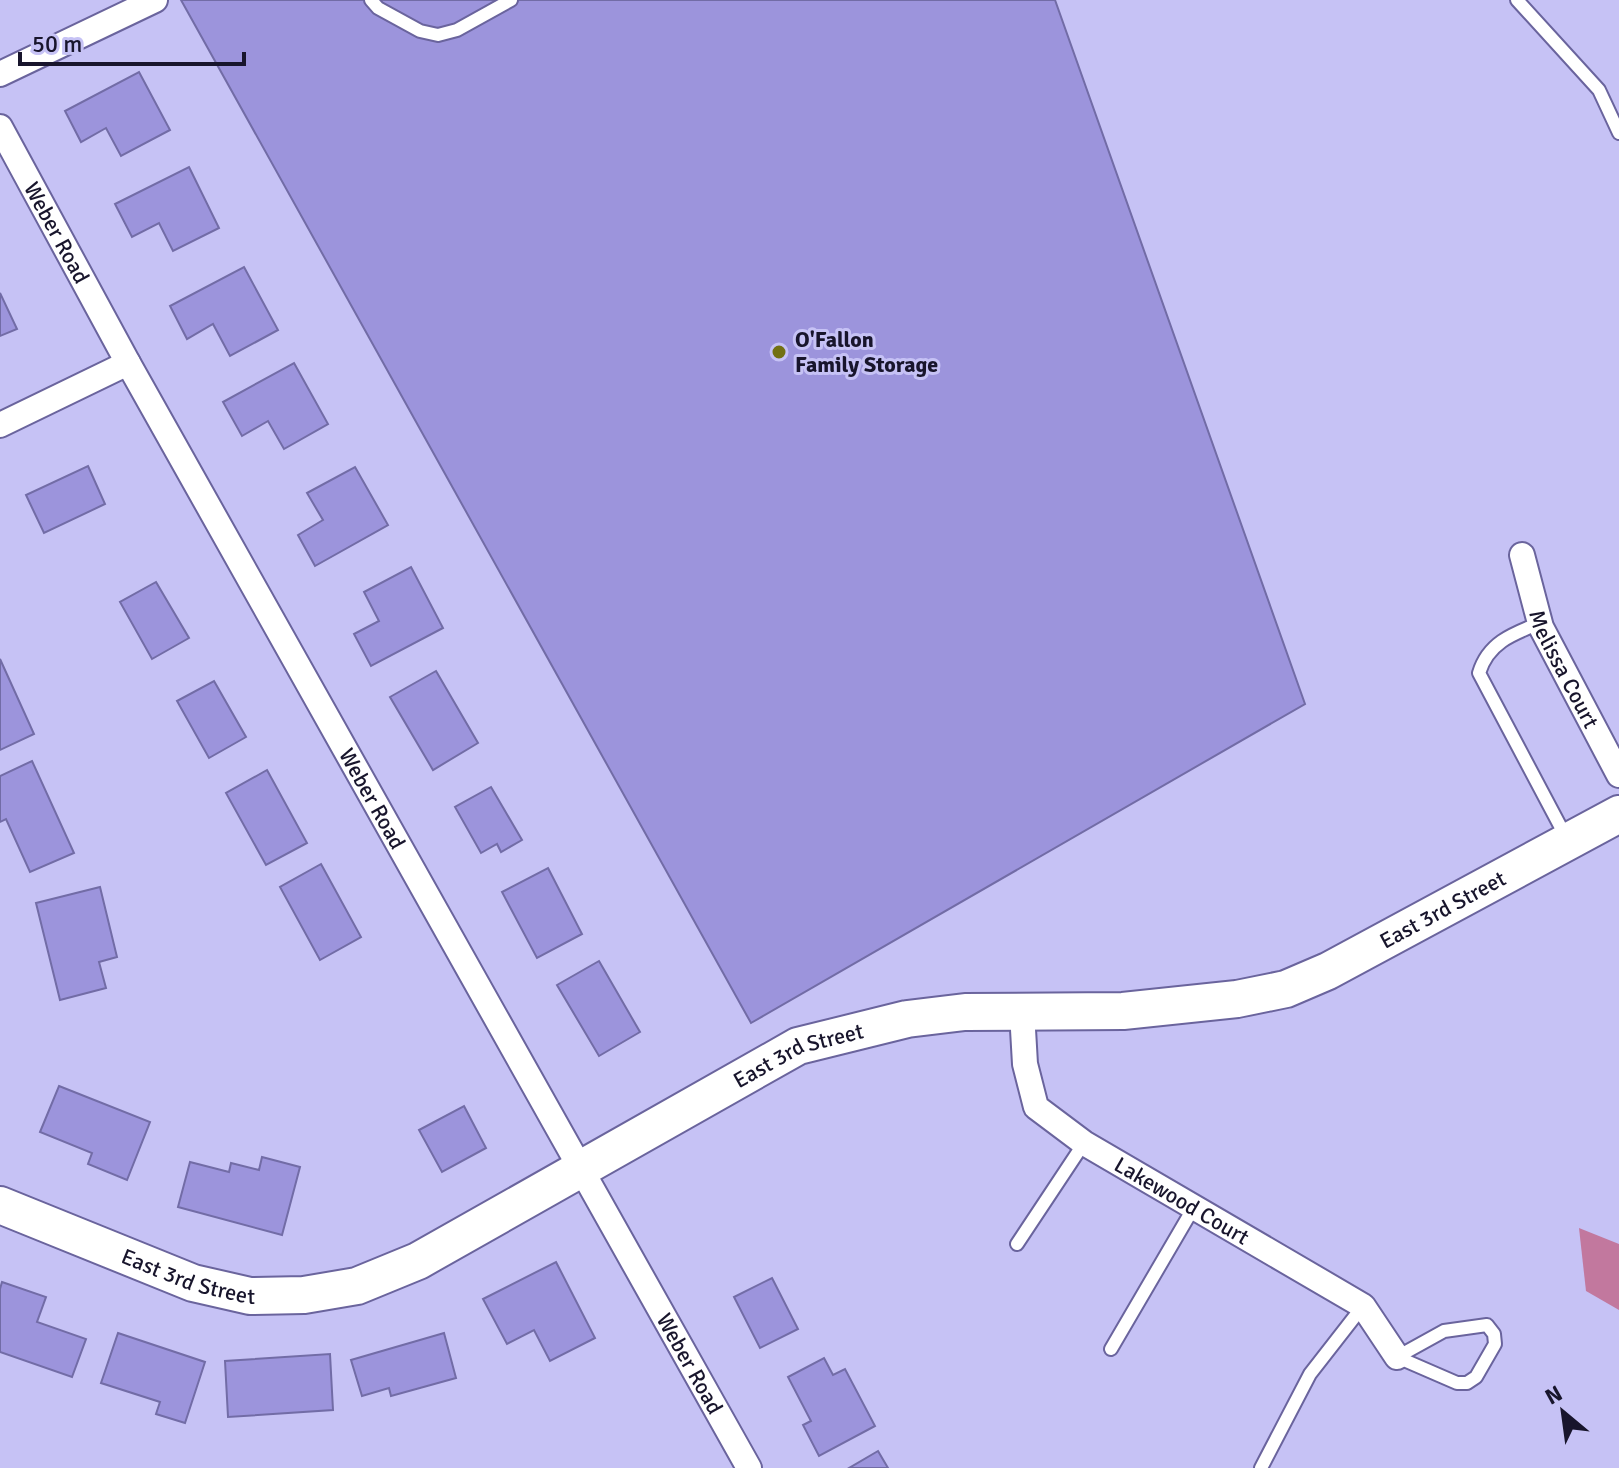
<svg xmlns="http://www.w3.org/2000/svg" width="1619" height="1468" viewBox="0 0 1619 1468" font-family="Signika,sans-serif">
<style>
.water{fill:#c2789e}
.building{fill:#9c94dc;stroke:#726ca6;stroke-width:2}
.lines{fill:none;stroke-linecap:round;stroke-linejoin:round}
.lane-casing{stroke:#6a649d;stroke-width:16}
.street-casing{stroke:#6a649d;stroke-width:28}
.secondary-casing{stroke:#6a649d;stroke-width:40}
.lane{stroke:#fff;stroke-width:12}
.street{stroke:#fff;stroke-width:24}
.secondary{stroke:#fff;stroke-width:36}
.poi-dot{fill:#727012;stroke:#c6c2f5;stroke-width:3}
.labels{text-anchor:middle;stroke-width:6;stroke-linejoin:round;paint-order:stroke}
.street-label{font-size:22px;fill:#18152c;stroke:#c6c2f5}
.poi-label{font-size:22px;font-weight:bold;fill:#18152c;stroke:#c6c2f5;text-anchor:start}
</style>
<rect width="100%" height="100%" fill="#c6c2f5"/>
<!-- water -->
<path class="water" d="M 1579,1228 L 1619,1244 L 1619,1310 L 1586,1291 Z"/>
<!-- building -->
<g class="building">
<path d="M 181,0 L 1055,0 L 1305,704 L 751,1023 Z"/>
<path d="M 139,72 L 170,130 L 121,156 L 106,128 L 81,142 L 65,111 Z"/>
<path d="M 189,167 L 219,228 L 173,251 L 159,223 L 132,237 L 115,204 Z"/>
<path d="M 244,267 L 278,330 L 230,356 L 213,324 L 187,339 L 170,306 Z"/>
<path d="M 0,293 L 17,329 L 0,336 Z"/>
<path d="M 294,363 L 328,424 L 284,449 L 268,421 L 242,436 L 223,402 Z"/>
<path d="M 88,466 L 105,504 L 44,533 L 26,495 Z"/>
<path d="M 355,467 L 388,525 L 315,566 L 298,535 L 323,520 L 307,493 Z"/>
<path d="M 411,567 L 443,628 L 371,666 L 354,634 L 379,621 L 364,592 Z"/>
<path d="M 156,582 L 189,638 L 152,659 L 120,602 Z"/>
<path d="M 0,659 L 34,734 L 0,750 Z"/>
<path d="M 436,671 L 478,743 L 433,770 L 390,697 Z"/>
<path d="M 214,681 L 246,737 L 209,758 L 177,701 Z"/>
<path d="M 32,761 L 74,853 L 30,872 L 6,819 L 0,822 L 0,776 Z"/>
<path d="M 267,770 L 307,843 L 266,865 L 226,793 Z"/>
<path d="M 491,787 L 522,840 L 501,852 L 497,844 L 481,853 L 455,807 Z"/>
<path d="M 321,864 L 361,937 L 320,960 L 280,887 Z"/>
<path d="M 548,868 L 582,934 L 537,958 L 502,892 Z"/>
<path d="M 100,887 L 117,957 L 99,962 L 106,988 L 60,1000 L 36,903 Z"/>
<path d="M 599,961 L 640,1032 L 599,1056 L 557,985 Z"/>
<path d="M 59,1086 L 150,1122 L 127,1180 L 88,1164 L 92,1153 L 40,1132 Z"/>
<path d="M 464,1106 L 486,1148 L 442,1172 L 419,1130 Z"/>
<path d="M 262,1157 L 300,1167 L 282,1235 L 178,1207 L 190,1162 L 229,1172 L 231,1163 L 259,1170 Z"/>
<path d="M 556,1262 L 595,1338 L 550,1361 L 534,1330 L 507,1344 L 483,1299 Z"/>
<path d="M 772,1278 L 798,1329 L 760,1348 L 734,1297 Z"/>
<path d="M 2,1282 L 46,1297 L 37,1322 L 86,1339 L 72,1377 L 0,1352 L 0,1289 Z"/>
<path d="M 118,1333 L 205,1362 L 185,1423 L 156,1414 L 160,1402 L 101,1383 Z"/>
<path d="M 444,1333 L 456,1378 L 391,1396 L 389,1388 L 362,1396 L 351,1360 Z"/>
<path d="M 330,1354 L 333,1410 L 228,1417 L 225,1361 Z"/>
<path d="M 824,1358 L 833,1375 L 845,1369 L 875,1426 L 819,1456 L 803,1425 L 811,1421 L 788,1377 Z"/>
<path d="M 878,1451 L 888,1468 L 849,1468 Z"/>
</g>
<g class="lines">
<!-- lane casing -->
<g class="lane-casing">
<g id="lane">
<path d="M 371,0 L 378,8 L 420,31 L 438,35 L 457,30 L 511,0"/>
<path d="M 1517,0 L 1599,90 L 1619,133"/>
<path d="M 1540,623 C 1512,634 1488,643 1479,673 L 1567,839"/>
<path d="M 1017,1244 L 1084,1143"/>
<path d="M 1487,1325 L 1494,1334 L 1495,1344 L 1476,1377 L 1467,1383 L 1457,1383 L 1397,1357 L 1444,1331 Z"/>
<path d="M 1111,1349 L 1194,1207"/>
<path d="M 1261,1468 L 1310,1374 L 1363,1306"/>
</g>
</g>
<!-- street casing -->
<g class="street-casing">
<g id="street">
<path d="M 0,74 L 155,0"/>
<path id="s1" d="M 0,127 L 128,363 L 749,1468"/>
<path d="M 0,425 L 128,363"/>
<path id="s2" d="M 1522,555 L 1541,627 L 1619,775"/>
<path id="s3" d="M 1022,1012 L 1025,1064 L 1036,1107 L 1084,1143 L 1363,1306 L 1397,1357"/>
</g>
</g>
<!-- secondary casing -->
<g class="secondary-casing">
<g id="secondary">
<path id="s4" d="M 0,1205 L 193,1283 L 250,1296 L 304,1295 L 357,1286 L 418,1261 L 798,1046 L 907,1019 L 965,1012 L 1123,1011 L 1237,999 L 1286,989 L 1328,971 L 1619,814"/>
</g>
</g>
<!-- lane -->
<use href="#lane" class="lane"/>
<!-- street -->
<use href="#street" class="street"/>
<!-- secondary -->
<use href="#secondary" class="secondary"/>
</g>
<!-- markers -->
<circle class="poi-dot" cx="779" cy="352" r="8"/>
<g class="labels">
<!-- street labels -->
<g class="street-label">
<text dy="8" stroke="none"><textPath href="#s1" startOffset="120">Weber Road</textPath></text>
<text dy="8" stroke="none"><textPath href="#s2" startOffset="122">Melissa Court</textPath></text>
<text dy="8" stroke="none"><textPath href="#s1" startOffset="768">Weber Road</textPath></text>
<text dy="8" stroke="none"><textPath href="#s4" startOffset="1546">East 3rd Street</textPath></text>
<text dy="8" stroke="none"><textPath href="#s4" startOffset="874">East 3rd Street</textPath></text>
<text dy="8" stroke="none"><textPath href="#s3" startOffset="270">Lakewood Court</textPath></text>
<text dy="8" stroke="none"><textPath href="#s4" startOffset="202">East 3rd Street</textPath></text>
<text dy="8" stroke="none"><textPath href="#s1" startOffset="1416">Weber Road</textPath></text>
</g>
<!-- poi labels -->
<g class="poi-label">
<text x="795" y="347">O'Fallon<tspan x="795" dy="25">Family Storage</tspan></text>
</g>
</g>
<!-- north arrow -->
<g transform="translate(1563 1412) rotate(331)" stroke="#c6c2f5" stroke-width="6" paint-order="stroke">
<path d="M0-6L14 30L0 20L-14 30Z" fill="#18152c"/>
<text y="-12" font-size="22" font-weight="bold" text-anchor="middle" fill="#18152c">N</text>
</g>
<!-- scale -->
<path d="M20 52v12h224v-12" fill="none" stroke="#18152c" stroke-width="4"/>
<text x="32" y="52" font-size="24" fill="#18152c" stroke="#c6c2f5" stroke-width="6" paint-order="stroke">50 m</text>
</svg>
